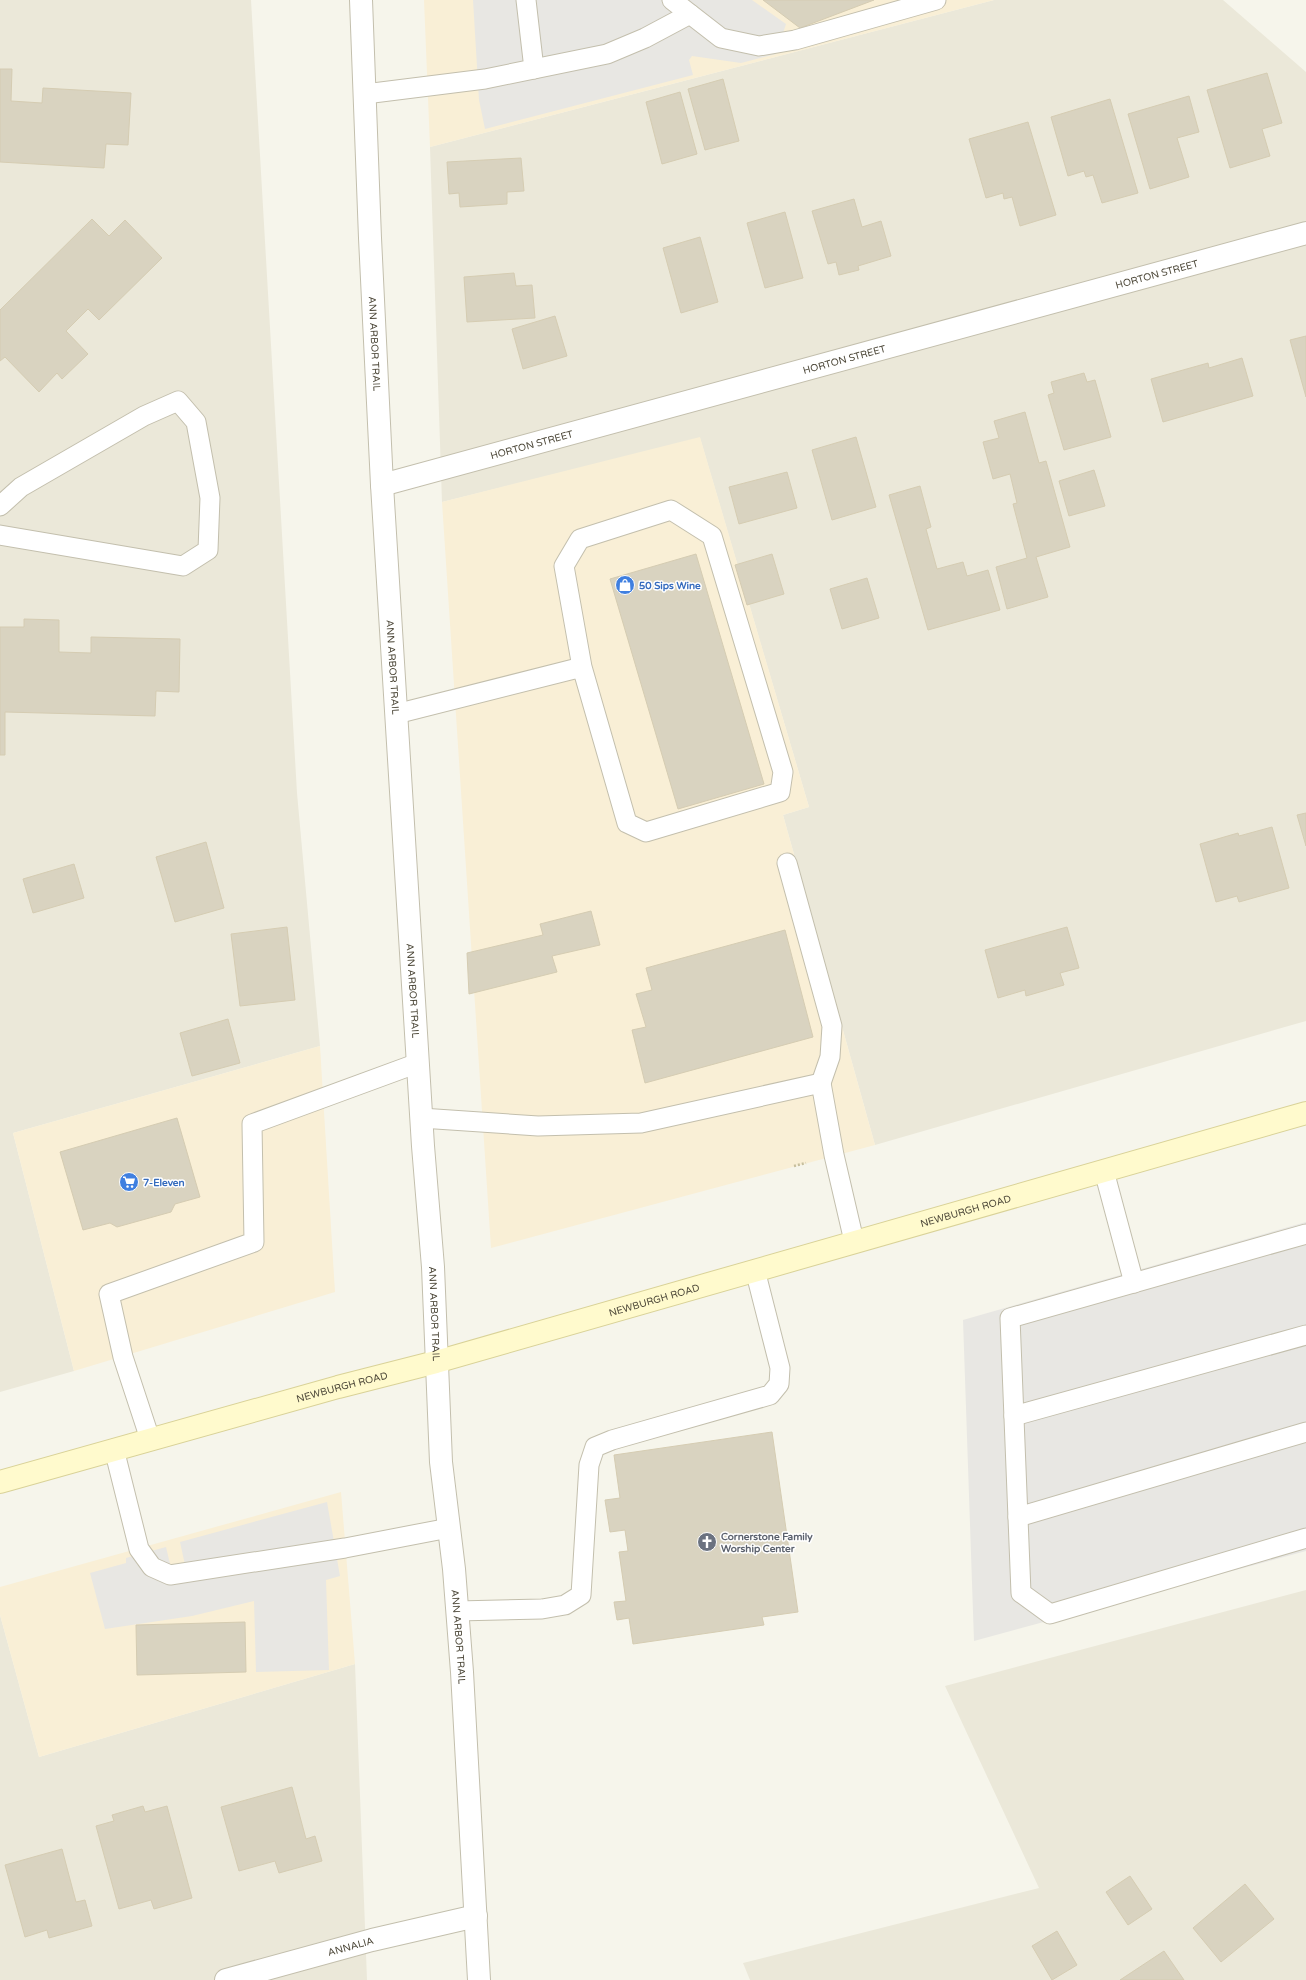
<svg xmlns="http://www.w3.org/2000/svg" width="1306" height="1980" viewBox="0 0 1306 1980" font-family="'Varela Round',sans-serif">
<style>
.residential{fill:#ebe8d9}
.commercial{fill:#f9efd6}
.parking{fill:#e8e7e3}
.building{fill:#d9d3c0;stroke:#d5ccb2}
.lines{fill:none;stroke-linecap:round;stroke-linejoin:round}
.service-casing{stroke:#c3bfad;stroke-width:21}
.minor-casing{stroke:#c3bfad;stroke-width:24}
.tertiary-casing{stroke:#c3bfad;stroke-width:24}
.secondary-casing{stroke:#d9d298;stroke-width:24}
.path{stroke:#c6be9d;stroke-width:2.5;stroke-dasharray:2 2;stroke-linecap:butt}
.service{stroke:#fff;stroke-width:19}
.minor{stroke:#fff;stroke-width:22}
.tertiary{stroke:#fff;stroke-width:22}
.secondary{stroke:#fffacd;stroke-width:22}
.labels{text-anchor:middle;stroke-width:3;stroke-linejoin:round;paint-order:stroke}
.street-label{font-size:10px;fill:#4c4738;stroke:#fff}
.shop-label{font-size:10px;font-weight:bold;fill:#366cbe;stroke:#fff;text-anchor:start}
.worship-label{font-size:10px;font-weight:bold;fill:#5b616d;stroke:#fff;text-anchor:start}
</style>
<rect width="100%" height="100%" fill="#f6f5eb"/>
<!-- residential -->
<g class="residential">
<path d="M 0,0 L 251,0 L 297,793 L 320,1046 L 13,1133 L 74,1371 L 0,1392 Z"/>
<path d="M 994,0 L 1223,0 L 1306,72 L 1306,1021 L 875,1145 L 783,815 L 809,807 L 700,438 L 442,502 L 430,147 Z"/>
<path d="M 1306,1590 L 1306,1980 L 750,1980 L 743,1963 L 1039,1888 L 945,1686 Z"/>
<path d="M 0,1615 L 39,1757 L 355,1664 L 367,1980 L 0,1980 Z"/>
</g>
<!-- commercial -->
<g class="commercial">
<path d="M 424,0 L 994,0 L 430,147 Z"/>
<path d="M 700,437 L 809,807 L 783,815 L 875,1145 L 491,1248 L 442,502 Z"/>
<path d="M 320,1046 L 335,1292 L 74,1371 L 13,1133 Z"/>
<path d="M 341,1492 L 355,1664 L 39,1757 L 0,1615 L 0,1587 Z"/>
</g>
<!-- parking -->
<g class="parking">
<path d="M 473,0 L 752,0 L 786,24 L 776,54 L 741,63 L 692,56 L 689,60 L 693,75 L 485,129 L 479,100 Z"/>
<path d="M 1306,1222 L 1306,1551 L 974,1641 L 963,1320 Z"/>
<path d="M 327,1502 L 340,1576 L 326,1580 L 329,1670 L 256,1672 L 254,1601 L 192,1616 L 105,1629 L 90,1573 L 126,1563 L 126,1558 L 166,1547 L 170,1564 L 175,1568 L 185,1565 L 180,1542 Z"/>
</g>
<!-- building -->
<g class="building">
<path d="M 763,0 L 874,0 L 800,28 Z"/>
<path d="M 0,69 L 12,69 L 11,101 L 42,103 L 43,88 L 131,93 L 128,145 L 106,144 L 104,168 L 0,162 Z"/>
<path d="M 1267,73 L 1282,123 L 1262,129 L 1270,156 L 1230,168 L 1207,90 Z"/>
<path d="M 723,79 L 739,141 L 705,150 L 688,89 Z"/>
<path d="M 680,92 L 697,154 L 662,164 L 646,102 Z"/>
<path d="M 1189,96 L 1199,132 L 1177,138 L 1189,177 L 1150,189 L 1128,114 Z"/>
<path d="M 1110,99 L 1138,193 L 1102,203 L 1093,175 L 1086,177 L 1084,171 L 1068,176 L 1051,117 Z"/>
<path d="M 1028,122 L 1056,215 L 1020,226 L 1012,197 L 1004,199 L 1003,193 L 986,198 L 969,139 Z"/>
<path d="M 521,158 L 524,191 L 507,192 L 507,204 L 460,207 L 459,193 L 449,194 L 447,162 Z"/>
<path d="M 854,199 L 862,227 L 881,221 L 891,256 L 858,266 L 859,270 L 839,275 L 836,262 L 828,264 L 812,211 Z"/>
<path d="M 785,212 L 803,278 L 765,288 L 747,223 Z"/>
<path d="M 92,219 L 109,236 L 125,220 L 162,258 L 99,320 L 88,309 L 66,331 L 88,354 L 62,379 L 57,373 L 39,392 L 5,357 L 0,361 L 0,310 Z"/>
<path d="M 700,237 L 718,302 L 681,313 L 663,248 Z"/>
<path d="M 514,273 L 516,286 L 532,285 L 535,318 L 467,322 L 464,277 Z"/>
<path d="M 555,316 L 567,356 L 523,369 L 512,329 Z"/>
<path d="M 1306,336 L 1306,397 L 1290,340 Z"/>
<path d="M 1242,358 L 1253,396 L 1163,422 L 1151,379 L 1208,363 L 1209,368 Z"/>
<path d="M 1084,373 L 1087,382 L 1095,380 L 1111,437 L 1064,450 L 1048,395 L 1054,393 L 1051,382 Z"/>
<path d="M 1025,412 L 1039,463 L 1046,461 L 1070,547 L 1036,557 L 1048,597 L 1007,609 L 996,567 L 1027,558 L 1013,504 L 1017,503 L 1010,474 L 993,479 L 983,442 L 999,438 L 994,421 Z"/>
<path d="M 856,437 L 876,507 L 832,520 L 812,450 Z"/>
<path d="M 1094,470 L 1105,506 L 1069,516 L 1059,481 Z"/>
<path d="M 787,472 L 797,508 L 739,524 L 729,487 Z"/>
<path d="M 920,486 L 931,527 L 926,529 L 937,569 L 963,562 L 967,576 L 988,570 L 1000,610 L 928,630 L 889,495 Z"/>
<path d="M 696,554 L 764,784 L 678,809 L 610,579 Z"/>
<path d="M 772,554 L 784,594 L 747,605 L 735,565 Z"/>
<path d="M 867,578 L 879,618 L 842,629 L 830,589 Z"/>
<path d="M 24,619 L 59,620 L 59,652 L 91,653 L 91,637 L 180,639 L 179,692 L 156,691 L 155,716 L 5,712 L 5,755 L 0,755 L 0,627 L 24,627 Z"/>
<path d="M 1306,813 L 1306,846 L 1297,815 Z"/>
<path d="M 1272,827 L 1289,888 L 1239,902 L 1237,896 L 1216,902 L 1200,844 L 1238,833 L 1239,836 Z"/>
<path d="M 206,842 L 224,908 L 175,922 L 156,857 Z"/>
<path d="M 74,864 L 84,898 L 33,913 L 23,879 Z"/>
<path d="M 591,911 L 600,945 L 552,956 L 557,972 L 469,994 L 467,953 L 543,935 L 540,924 Z"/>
<path d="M 287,927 L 295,1000 L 240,1006 L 231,934 Z"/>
<path d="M 1067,927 L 1079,968 L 1060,973 L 1064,985 L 1026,996 L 1025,990 L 998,998 L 985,950 Z"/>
<path d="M 785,930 L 813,1037 L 645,1083 L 632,1030 L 646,1027 L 636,994 L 652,990 L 646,968 Z"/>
<path d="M 228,1019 L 240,1063 L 192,1076 L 180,1033 Z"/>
<path d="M 177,1118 L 200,1197 L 175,1204 L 171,1212 L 117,1227 L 110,1223 L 83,1230 L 60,1152 Z"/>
<path d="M 772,1432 L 798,1612 L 762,1617 L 764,1625 L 633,1644 L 629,1618 L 617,1620 L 614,1602 L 626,1601 L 619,1552 L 628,1551 L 625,1530 L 610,1532 L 605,1500 L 620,1498 L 614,1455 Z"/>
<path d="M 245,1622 L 246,1672 L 137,1675 L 136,1625 Z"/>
<path d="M 292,1787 L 306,1839 L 315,1836 L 322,1861 L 279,1873 L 275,1861 L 239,1871 L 221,1807 Z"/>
<path d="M 143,1806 L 145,1812 L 167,1806 L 192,1898 L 154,1909 L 151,1900 L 119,1909 L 96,1826 L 114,1821 L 112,1815 Z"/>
<path d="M 62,1849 L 76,1902 L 85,1900 L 92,1926 L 49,1938 L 47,1930 L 25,1937 L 5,1865 Z"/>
<path d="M 1130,1876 L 1152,1909 L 1128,1925 L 1106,1892 Z"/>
<path d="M 1245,1884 L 1274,1919 L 1221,1962 L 1193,1928 Z"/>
<path d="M 1057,1931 L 1077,1965 L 1052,1980 L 1032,1946 Z"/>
<path d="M 1164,1951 L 1184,1980 L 1120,1980 Z"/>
</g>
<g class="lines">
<!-- service casing -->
<g class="service-casing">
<g id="service">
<path d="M 526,0 L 534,69"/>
<path d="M 672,0 L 721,38 L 759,46 L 795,40 L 936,0"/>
<path d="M 365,94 L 485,79 L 607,54 L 645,38 L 690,14"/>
<path d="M 0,506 L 21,487 L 144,416 L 178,401 L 196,422 L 210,498 L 208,550 L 183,566 L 0,535"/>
<path d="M 396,714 L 582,667 L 627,823 L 646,832 L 780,792 L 783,772 L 712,536 L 671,510 L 580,539 L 564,566 L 582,667"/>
<path d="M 787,863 L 832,1026 L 830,1057 L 821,1083"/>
<path d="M 421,1118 L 538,1126 L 641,1123 L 821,1083 L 834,1155 L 854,1241"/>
<path d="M 1104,1171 L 1134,1283"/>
<path d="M 1306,1234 L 1010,1318 L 1021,1593 L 1050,1614 L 1306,1538"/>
<path d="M 1014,1416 L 1306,1335"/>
<path d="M 150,1439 L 123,1357 L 109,1294 L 254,1242 L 252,1124 L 418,1063"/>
<path d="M 114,1449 L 139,1549 L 152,1567 L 170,1575 L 345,1548 L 449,1528"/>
<path d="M 1018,1517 L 1306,1432"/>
<path d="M 457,1611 L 542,1609 L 565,1605 L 581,1595 L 589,1465 L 595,1447 L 612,1440 L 770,1395 L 779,1384 L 780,1368 L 755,1270"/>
</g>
</g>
<!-- minor casing -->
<g class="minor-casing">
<g id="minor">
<path id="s1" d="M 382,485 L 1306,233"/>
<path id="s2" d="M 226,1980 L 372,1940 L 476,1916"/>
</g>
</g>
<!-- tertiary casing -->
<g class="tertiary-casing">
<g id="tertiary">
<path id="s3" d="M 361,0 L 370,238 L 382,485 L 423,1146 L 433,1267 L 441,1462 L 454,1569 L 462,1672 L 479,1980"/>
</g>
</g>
<!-- secondary casing -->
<g class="secondary-casing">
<g id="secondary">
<path id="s4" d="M 0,1482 L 338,1387 L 436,1362 L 1306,1113"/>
</g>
</g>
<!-- path -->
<path class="path" d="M 794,1166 L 806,1163"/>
<!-- service -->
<use href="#service" class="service"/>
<!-- minor -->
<use href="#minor" class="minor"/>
<!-- tertiary -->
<use href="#tertiary" class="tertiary"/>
<!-- secondary -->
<use href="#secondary" class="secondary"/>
</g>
<!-- icons -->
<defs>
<g id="shop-disc" transform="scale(1)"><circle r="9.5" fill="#3f7fe0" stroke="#fff"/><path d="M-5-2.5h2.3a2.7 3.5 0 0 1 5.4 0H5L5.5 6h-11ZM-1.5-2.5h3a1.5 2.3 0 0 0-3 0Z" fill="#fff"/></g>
<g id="supermarket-disc" transform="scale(1)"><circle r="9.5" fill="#3f7fe0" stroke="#fff"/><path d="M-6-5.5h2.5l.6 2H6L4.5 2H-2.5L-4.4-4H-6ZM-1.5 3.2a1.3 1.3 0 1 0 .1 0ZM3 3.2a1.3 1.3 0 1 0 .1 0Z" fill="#fff"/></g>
<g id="church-disc" transform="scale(1)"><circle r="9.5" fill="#6b7280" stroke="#fff"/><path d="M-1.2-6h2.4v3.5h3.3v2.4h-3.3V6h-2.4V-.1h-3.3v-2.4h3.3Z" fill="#fff"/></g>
</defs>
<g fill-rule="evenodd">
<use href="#shop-disc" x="625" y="585"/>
<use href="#supermarket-disc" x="129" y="1182"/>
<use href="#church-disc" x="707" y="1542"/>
</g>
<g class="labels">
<!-- street labels -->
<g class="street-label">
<text dy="4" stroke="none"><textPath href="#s1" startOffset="803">HORTON STREET</textPath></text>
<text dy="4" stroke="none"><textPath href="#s3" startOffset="344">ANN ARBOR TRAIL</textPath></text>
<text dy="4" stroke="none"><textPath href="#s1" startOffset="479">HORTON STREET</textPath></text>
<text dy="4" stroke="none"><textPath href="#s1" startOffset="155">HORTON STREET</textPath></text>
<text dy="4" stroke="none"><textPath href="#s3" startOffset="668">ANN ARBOR TRAIL</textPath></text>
<text dy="4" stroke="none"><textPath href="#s3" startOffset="992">ANN ARBOR TRAIL</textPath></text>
<text dy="4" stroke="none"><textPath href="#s4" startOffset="1003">NEWBURGH ROAD</textPath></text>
<text dy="4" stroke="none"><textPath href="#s4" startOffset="679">NEWBURGH ROAD</textPath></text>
<text dy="4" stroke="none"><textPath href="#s3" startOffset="1316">ANN ARBOR TRAIL</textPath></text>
<text dy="4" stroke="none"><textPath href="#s4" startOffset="355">NEWBURGH ROAD</textPath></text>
<text dy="4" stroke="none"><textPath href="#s3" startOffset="1640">ANN ARBOR TRAIL</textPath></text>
<text dy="4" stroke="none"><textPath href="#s2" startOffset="129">ANNALIA</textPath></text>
</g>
<!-- shop labels -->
<g class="shop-label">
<text x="639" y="589">50 Sips Wine</text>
<text x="143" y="1186">7-Eleven</text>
</g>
<!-- worship labels -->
<g class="worship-label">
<text x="721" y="1540">Cornerstone Family<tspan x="721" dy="12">Worship Center</tspan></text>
</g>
</g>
</svg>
